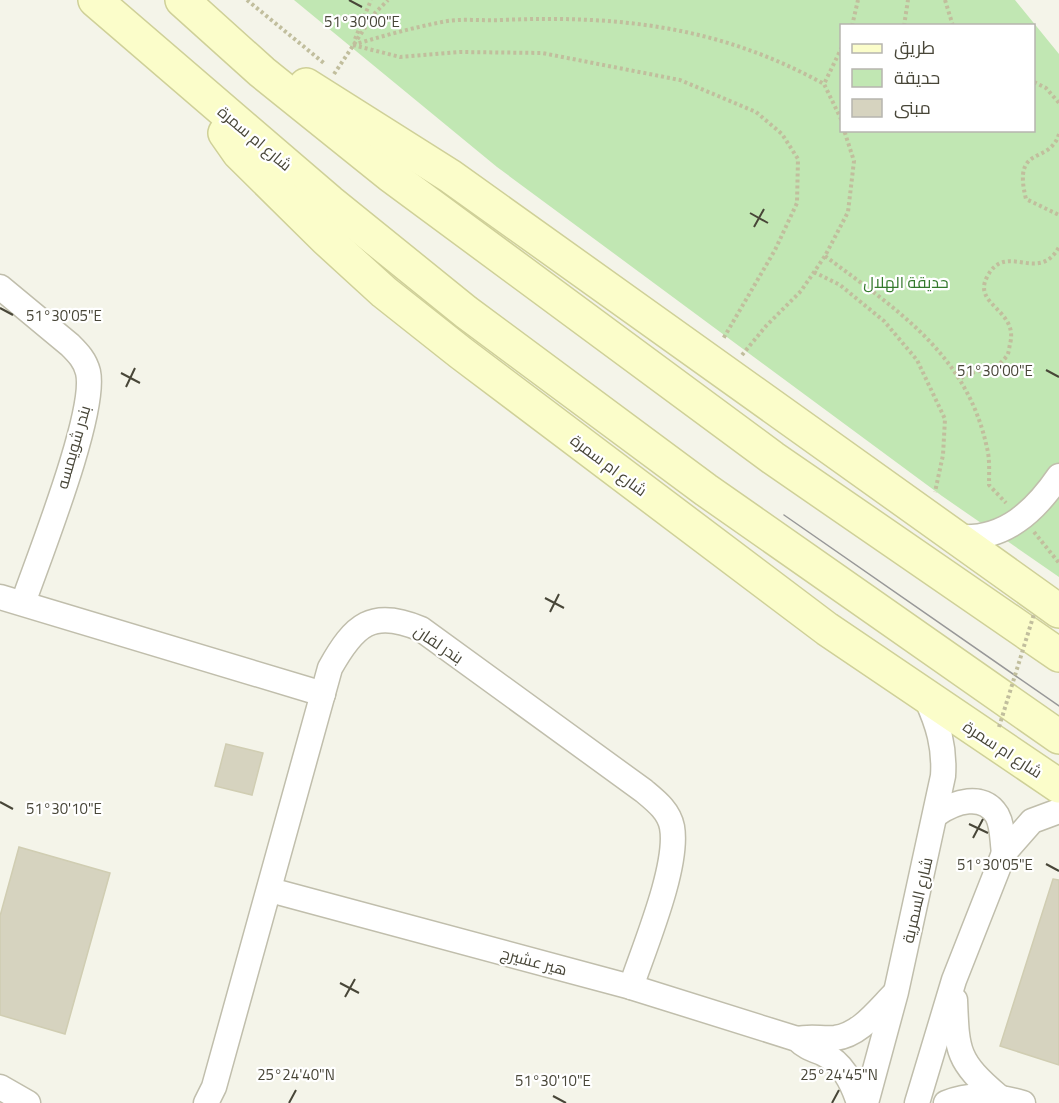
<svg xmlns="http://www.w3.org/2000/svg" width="1059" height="1103" viewBox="0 0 1059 1103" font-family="'Titillium Web',Cairo,sans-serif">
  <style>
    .green { fill: #c1e7b3; fill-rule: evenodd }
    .building { fill: #d6d3bf; stroke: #d0cdb2; stroke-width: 1.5 }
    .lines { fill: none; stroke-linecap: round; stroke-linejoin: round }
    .street-casing { stroke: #c0beac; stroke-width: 27 }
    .secondary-casing { stroke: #cfd098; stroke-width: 36 }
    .path { stroke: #c1be9d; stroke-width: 4; stroke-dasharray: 3 3; stroke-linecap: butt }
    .street { stroke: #fff; stroke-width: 24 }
    .secondary { stroke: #fbfdca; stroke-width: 33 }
    .tram { stroke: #989898; stroke-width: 1.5 }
    .path-bridge { stroke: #c1be9d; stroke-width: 4; stroke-dasharray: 3 3; stroke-linecap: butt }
    .ticks { fill: none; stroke: #484638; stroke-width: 2 }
    .labels { text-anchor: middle; stroke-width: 4.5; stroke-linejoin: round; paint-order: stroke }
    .street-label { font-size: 16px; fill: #484638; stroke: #fff }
    .park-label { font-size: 16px; fill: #34792c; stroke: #fff }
    .ticks-label { font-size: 15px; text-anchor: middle; fill: #484638; stroke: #fff; stroke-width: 4.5; stroke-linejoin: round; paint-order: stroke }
  </style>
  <rect width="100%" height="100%" fill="#f4f4e9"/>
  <path class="green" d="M 294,0 L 1015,0 L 1059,54 L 1059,577 L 942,496 L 497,167 ZM 842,26 L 1034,26 L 1034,130 L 842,130 Z"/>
  <g class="building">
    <polygon points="226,744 263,753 252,795 215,786"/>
    <polygon points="19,847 110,873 65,1034 0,1015 0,916"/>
    <polygon points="1053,879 1059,880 1059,1065 1000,1046"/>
  </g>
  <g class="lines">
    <defs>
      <g id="street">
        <path d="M 0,287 L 70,345 C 78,353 85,360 88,372 C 97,412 39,557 23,603"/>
        <path d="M 959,537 C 1005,540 1035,511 1059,476"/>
        <polyline points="0,597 323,694"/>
        <path d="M 937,814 C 954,802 983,792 997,815 C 1003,826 1002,840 1004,853"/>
        <path d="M 270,890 L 631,987 L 797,1039 C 805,1047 812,1049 822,1053 C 843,1063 852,1082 859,1103"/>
        <path d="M 955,1000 C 957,1052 957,1061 998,1096"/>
        <path d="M 797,1039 C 810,1036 822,1039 835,1038 C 860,1035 878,1010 895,993"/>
        <polyline points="0,1087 28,1103"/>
        <path d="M 206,1103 L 214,1087 L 330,668 C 354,625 372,608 421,629 L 644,791 C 656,801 669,811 672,827 C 679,866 644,948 631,987"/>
        <path d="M 866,1103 L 896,992 L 943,776 C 945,747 938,724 926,698"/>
        <polyline points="917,1103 954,980 1004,853 1032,821 1059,811"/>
        <path d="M 946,1103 C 972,1092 997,1096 1023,1103"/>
      </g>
      <g id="secondary">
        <polyline points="95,0 330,202 466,312 706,490 1059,737"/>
        <polyline points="182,0 262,72 390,175 773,458 1059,655"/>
        <polyline points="306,85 450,176 1059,611"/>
        <polyline points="225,133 239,153 326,239 384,292 461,353 827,629 1059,786"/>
      </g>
    </defs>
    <use href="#street" class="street-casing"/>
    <use href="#secondary" class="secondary-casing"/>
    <g class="path">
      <polyline points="247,0 325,64"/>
      <polyline points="945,0 953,26"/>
      <polyline points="852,26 858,0"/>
      <polyline points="904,26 908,0"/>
      <polyline points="355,39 371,0"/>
      <polyline points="353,45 400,57 460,52 542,53 680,80 756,112 782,134 798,159 797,203 775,250 723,339"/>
      <path d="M 353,45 C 382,36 412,28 442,22 C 461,18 482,21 501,20 C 618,15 719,26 824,84"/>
      <polyline points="842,47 824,84 842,121"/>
      <polyline points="334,74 375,13 388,0"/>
      <polyline points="1034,82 1046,88 1059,103"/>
      <path d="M 1059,134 C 1049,166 1012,143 1026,199 L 1059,215"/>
      <path d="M 825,256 C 897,310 967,354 987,448 C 990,459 989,473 989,485 L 1006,503"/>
      <polyline points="814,272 840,285 884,321 917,360 945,419 943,455 935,492"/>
      <polyline points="742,355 766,326 801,291 825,256 848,212 854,161 844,130"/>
      <path d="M 961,378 C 976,368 994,373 1006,357 C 1009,354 1009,348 1010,344 C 1019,310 972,305 987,277 C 1006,240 1038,285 1059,247"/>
      <polyline points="1034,532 1059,563"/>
    </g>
    <use href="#street" class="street"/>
    <use href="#secondary" class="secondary"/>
    <polyline class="tram" points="784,515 1059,706"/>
    <polyline class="path-bridge" points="999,727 1034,614"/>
  </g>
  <path class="ticks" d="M 349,0 L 362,7M 750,213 L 768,223M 754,227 L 764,209M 0,308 L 13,315M 1046,370 L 1059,377M 121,373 L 140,383M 126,387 L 135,368M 545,598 L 564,608M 550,612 L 559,594M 0,802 L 13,809M 969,824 L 988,833M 973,838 L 983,819M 1046,864 L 1059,871M 340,983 L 359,993M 345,997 L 355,979M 553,1096 L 566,1103M 289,1103 L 296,1090M 832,1103 L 839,1090"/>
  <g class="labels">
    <g class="street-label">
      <text transform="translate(255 138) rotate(40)" y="6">شارع ام سمرة</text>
      <text transform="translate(73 447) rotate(-74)" y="6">بندر شويمسه</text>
      <text transform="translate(609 465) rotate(37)" y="6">شارع ام سمرة</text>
      <text transform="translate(439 644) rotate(34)" y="6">بندر لفان</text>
      <text transform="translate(1003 749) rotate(33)" y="6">شارع ام سمرة</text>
      <text transform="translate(917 900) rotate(-77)" y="6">شارع السمرية</text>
      <text transform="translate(534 961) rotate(15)" y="6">هير عشيرج</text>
    </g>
    <g class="park-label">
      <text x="906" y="288">حديقة الهلال</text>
    </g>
  </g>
  <g class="ticks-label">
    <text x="362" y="27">51°30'00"E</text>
    <text x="64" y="321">51°30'05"E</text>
    <text x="995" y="376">51°30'00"E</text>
    <text x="64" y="814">51°30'10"E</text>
    <text x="995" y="870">51°30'05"E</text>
    <text x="296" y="1080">25°24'40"N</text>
    <text x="839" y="1080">25°24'45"N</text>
    <text x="553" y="1086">51°30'10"E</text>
  </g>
  <rect x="840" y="24" width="195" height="108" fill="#ffffff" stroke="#b6b5af" stroke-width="1.5"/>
  <rect x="852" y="44" width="30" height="9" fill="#fbfdca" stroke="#b6b5af" stroke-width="1.5"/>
  <text x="894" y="54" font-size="18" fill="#484638">طريق</text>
  <rect x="852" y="69" width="30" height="18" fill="#c1e7b3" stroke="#b6b5af" stroke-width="1.5"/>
  <text x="894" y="84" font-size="18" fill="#484638">حديقة</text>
  <rect x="852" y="99" width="30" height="18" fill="#d6d3bf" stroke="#b6b5af" stroke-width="1.5"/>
  <text x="894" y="114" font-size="18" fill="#484638">مبنى</text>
</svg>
